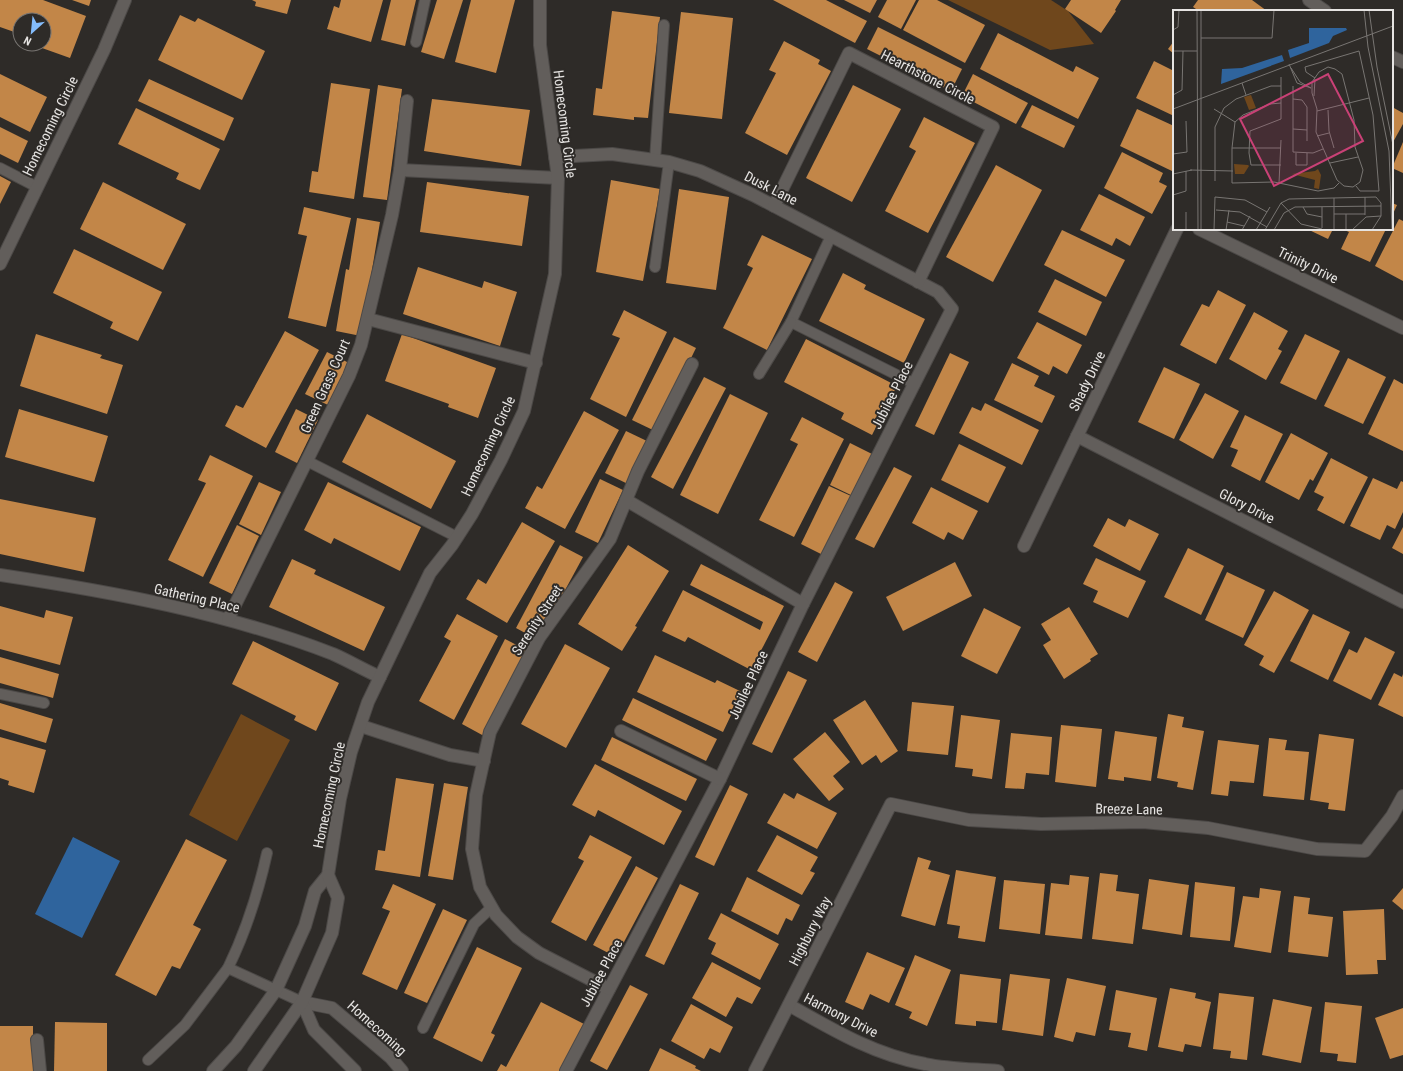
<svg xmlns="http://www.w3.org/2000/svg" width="1403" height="1071" viewBox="0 0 1403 1071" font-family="'Roboto Condensed',sans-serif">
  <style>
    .green { fill: #6f471c }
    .water { fill: #2f649d }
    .building { fill: #c28648 }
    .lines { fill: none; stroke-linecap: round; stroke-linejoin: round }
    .service-casing { stroke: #4c4947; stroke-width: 12 }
    .minor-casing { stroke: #4c4947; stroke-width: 14 }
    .service { stroke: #625e5b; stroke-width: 10 }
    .minor { stroke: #625e5b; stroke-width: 12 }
    .labels { text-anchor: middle; stroke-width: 4; stroke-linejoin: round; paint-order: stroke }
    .street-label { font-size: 14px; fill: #e6e4e2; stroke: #2e2b28 }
    .inset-road { fill: none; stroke: #787572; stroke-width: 1 }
    .view { fill: #c94176; fill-opacity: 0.15; stroke: #c94176; stroke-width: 2 }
    .inset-edge { fill: none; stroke: #e6e4e2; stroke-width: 2 }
  </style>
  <rect width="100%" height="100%" fill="#2e2b28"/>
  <g class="green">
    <polygon points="948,0 1051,0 1068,11 1094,44 1050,50"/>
    <polygon points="241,714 290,740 237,841 189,815"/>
  </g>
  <polygon class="water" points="73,837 120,861 82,938 35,914"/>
  <g class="building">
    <polygon points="0,0 43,0 86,16 70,58 42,48 44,44 44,20 20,20 20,34 0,27"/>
    <polygon points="72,0 91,0 89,6"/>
    <polygon points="252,0 291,0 287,14 255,6 256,2"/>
    <polygon points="341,0 383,0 371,42 327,29 334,6 339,8"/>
    <polygon points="391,0 416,0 405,46 381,40"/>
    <polygon points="437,0 463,0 444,59 421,52"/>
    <polygon points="471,0 515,0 496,73 455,62"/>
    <polygon points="773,0 826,0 867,21 855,43"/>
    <polygon points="844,0 877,0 870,13"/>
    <polygon points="887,0 916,0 901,29 878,17"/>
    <polygon points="919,0 937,0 985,25 965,63 903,30"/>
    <polygon points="1071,0 1121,0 1115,10 1116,11 1101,33 1065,9"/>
    <polygon points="1198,0 1252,0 1267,11 1199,11 1193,7"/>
    <polygon points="612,11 660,17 648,118 634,117 634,120 593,115 596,88 602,89"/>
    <polygon points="681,12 733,18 722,119 669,113"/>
    <polygon points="180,15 195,22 198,18 265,51 242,100 158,60"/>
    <polygon points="878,27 962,69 951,91 867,49"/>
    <polygon points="998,33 1073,72 1076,66 1099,78 1078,119 980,69"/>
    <polygon points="784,41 820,60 818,64 831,71 787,155 745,133 776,73 769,70"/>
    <polygon points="1174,41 1174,54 1168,49"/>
    <polygon points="1154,61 1174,71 1174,116 1136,98"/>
    <polygon points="0,74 47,97 30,132 0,117"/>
    <polygon points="973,74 1028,103 1016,124 962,96"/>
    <polygon points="149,79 234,118 224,141 138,101"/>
    <polygon points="331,83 370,89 354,199 309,192 312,171 318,172"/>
    <polygon points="378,85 402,89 387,200 363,197"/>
    <polygon points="853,85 901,109 852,202 806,178"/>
    <polygon points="432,99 530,110 521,166 424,151"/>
    <polygon points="1032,105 1075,126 1064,148 1021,127"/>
    <polygon points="1392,107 1403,113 1403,124 1392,144"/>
    <polygon points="136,108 220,149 200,190 176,179 179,173 118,144"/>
    <polygon points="1137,109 1174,126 1174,172 1120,146"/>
    <polygon points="924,117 975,143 928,233 885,211 916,151 909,147"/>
    <polygon points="0,127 28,141 18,163 0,154"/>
    <polygon points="1403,142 1403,173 1392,168"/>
    <polygon points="1122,152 1163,173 1159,182 1167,186 1152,214 1104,188"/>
    <polygon points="996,165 1042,190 993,282 946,257"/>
    <polygon points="0,176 11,182 0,204"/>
    <polygon points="611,180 660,189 643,281 596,272"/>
    <polygon points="103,182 186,224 163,270 80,229"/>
    <polygon points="427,182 529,196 522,246 420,232"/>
    <polygon points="679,189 729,197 716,290 666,283"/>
    <polygon points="1099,194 1145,217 1130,246 1116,238 1112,246 1080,230"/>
    <polygon points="1392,203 1397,205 1392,216"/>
    <polygon points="304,207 351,218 326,327 288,318 307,236 298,234"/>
    <polygon points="357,218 380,222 361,336 336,331 346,269 349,270"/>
    <polygon points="1399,219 1403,221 1403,281 1375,266"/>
    <polygon points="1307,229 1333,229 1328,239"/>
    <polygon points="1342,229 1386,229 1370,262 1341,249 1349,232"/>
    <polygon points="1062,230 1125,260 1106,297 1044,265"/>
    <polygon points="762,235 812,259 767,350 723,328 753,268 747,265"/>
    <polygon points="74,249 162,292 138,341 110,328 113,322 53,293"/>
    <polygon points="418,267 482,288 484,281 517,292 500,346 403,314"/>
    <polygon points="843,273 866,285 864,289 925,319 904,363 819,321"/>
    <polygon points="1055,279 1102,302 1086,336 1038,312"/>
    <polygon points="1218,290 1246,305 1216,364 1180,345 1202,304 1209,307"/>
    <polygon points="624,310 667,332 626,417 590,399 620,338 612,335"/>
    <polygon points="1254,312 1288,331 1278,349 1282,351 1266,380 1229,359"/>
    <polygon points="1037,322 1082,345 1067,374 1053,366 1049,375 1017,358"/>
    <polygon points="285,331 319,350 266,448 225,426 236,405 243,408"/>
    <polygon points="36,334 102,355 100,358 123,365 107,414 20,386"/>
    <polygon points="402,334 496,368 478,418 448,407 449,404 385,381"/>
    <polygon points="1305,334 1340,351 1316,400 1280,383"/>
    <polygon points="674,337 696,348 655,431 632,420"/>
    <polygon points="806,339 897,386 872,435 841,419 844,413 784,382"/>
    <polygon points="327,352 349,363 328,405 305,394"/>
    <polygon points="950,353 969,362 934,435 915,426"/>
    <polygon points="1348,358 1386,377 1363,424 1324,406"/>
    <polygon points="1012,363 1039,376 1034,386 1055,396 1042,423 994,400"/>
    <polygon points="1164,367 1200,384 1174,439 1138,422"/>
    <polygon points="704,377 726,388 673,489 651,477"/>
    <polygon points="1394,379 1403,384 1403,451 1368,434"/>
    <polygon points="1205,393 1239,411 1213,459 1179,440"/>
    <polygon points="730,394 768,413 718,514 680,495"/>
    <polygon points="985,403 1039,430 1022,465 959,433 972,407 981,411"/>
    <polygon points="19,409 108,436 94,482 5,457"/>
    <polygon points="296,409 318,420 297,463 275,452"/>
    <polygon points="584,411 619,430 565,529 525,508 537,486 542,489"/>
    <polygon points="367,414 456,461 431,509 342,462"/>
    <polygon points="1245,415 1283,434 1260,481 1231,466 1238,450 1230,447"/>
    <polygon points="802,417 844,439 794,537 759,520 798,444 790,440"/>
    <polygon points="626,431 649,442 628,484 605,473"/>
    <polygon points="1291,433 1328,453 1313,481 1310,479 1299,500 1265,482"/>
    <polygon points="850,443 874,455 853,496 830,485"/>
    <polygon points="959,444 1006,467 988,503 941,480"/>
    <polygon points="210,455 253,476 203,577 168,560 206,483 198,480"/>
    <polygon points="1331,458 1368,477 1344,524 1317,510 1324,497 1314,492"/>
    <polygon points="894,467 912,476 874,548 855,539"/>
    <polygon points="1373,478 1397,489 1401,481 1403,482 1403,512 1395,529 1387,525 1380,540 1350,526"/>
    <polygon points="600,479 623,490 598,543 575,532"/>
    <polygon points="259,482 281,492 261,535 239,524"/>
    <polygon points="328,482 421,527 400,571 334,538 331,544 304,530"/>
    <polygon points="829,486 851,496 823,555 801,544"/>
    <polygon points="931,487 978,511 963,540 948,532 944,540 912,523"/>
    <polygon points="0,499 96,518 84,572 0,554"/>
    <polygon points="1108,518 1125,527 1129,519 1159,534 1140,571 1093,546"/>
    <polygon points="522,522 555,541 507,623 466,599 478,579 486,584"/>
    <polygon points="237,525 259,536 232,594 209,583"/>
    <polygon points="1403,527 1403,554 1392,548"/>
    <polygon points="560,545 583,557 538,640 516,628"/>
    <polygon points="628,545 669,571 635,626 637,627 622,651 578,624"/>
    <polygon points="1188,548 1224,566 1201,615 1164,597"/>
    <polygon points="1096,558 1146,581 1128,618 1093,602 1098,591 1083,584"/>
    <polygon points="292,559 316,570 314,574 385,607 364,651 269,607"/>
    <polygon points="955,562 972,596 903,631 886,597"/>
    <polygon points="701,564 784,606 751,670 688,637 685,642 662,631 683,590 760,630 763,622 690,585"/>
    <polygon points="1227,572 1265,590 1243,638 1205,620"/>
    <polygon points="835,582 853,592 817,662 798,652"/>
    <polygon points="1274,591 1309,610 1274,673 1259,665 1264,656 1244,645"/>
    <polygon points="0,606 44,618 46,610 73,617 60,665 0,649"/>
    <polygon points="1069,607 1098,654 1090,659 1091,661 1064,679 1043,645 1051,640 1041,624"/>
    <polygon points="984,608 1021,627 997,674 961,656"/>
    <polygon points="457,614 498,636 454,720 419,701 451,641 444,637"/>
    <polygon points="1313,614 1350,632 1328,680 1290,661"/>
    <polygon points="1365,637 1395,652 1371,700 1333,681 1349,649 1357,653"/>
    <polygon points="505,639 528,651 484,736 462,724"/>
    <polygon points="253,641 339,683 316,731 294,720 296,716 232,684"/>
    <polygon points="565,644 610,668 566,748 521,724"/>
    <polygon points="655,655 715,683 717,680 742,692 723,732 637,692"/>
    <polygon points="0,657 59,674 53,698 0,683"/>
    <polygon points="788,671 807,680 772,753 752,744"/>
    <polygon points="1394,673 1402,677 1403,674 1403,717 1378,705"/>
    <polygon points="633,698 717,739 706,761 622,720"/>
    <polygon points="865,700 898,751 881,763 876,755 862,765 833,720"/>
    <polygon points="912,702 954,706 948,755 907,751"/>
    <polygon points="0,703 53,719 46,743 0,729"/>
    <polygon points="1168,714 1184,717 1182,727 1204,731 1193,790 1177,787 1178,782 1157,778"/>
    <polygon points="961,715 1000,720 992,779 972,776 973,769 955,767"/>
    <polygon points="1061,725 1102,729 1096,787 1055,782"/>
    <polygon points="1115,731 1157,737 1151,781 1124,777 1124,781 1108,779"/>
    <polygon points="825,732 850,762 833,776 844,789 829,801 793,759"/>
    <polygon points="1011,733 1052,737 1049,775 1026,773 1024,789 1005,788"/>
    <polygon points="1319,734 1354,739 1345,811 1328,809 1329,803 1310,800"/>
    <polygon points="0,737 46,750 34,793 8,785 9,781 0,778"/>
    <polygon points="612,737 697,779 686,801 601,760"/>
    <polygon points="1269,738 1287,740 1285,750 1309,752 1304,800 1263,796"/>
    <polygon points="1218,740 1259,745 1254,783 1230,781 1228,796 1211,794"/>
    <polygon points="595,764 682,811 664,845 598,810 595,817 572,805"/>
    <polygon points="396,778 434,784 420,877 375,870 378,850 385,851"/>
    <polygon points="444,783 468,787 453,880 428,876"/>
    <polygon points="730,785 748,794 714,866 695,857"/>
    <polygon points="784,793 794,799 797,793 837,813 817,849 767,823"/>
    <polygon points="590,835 632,857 586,941 551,922 584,861 578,858"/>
    <polygon points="777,835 818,857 810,871 815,873 802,895 757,871"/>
    <polygon points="186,839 227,860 193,925 201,929 180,969 172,966 156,996 115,975"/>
    <polygon points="918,857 931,861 928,869 950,875 935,926 901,916"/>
    <polygon points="636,866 658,878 616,957 593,945"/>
    <polygon points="956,870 996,877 985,942 958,938 960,926 947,924"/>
    <polygon points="1100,873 1118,875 1116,891 1139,894 1133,944 1092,939"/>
    <polygon points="1070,875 1089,877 1082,939 1045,935 1051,883 1069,885"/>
    <polygon points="747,877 800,905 792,921 786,918 778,935 731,911"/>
    <polygon points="1149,879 1189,885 1182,935 1142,929"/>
    <polygon points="1004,880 1045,884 1040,934 999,929"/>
    <polygon points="1195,882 1235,887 1230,941 1190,937"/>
    <polygon points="393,884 436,904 397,990 362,974 390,911 382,908"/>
    <polygon points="680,884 699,893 664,965 645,956"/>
    <polygon points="1260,888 1281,891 1271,953 1234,947 1243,896 1259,898"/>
    <polygon points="1403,888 1403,910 1392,901"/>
    <polygon points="1294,896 1310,898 1308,914 1333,917 1328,957 1288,952"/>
    <polygon points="443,909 467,920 427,1003 404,993"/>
    <polygon points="1384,909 1386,960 1377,960 1378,974 1346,975 1343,911"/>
    <polygon points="721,913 779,944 760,980 711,954 716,943 708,939"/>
    <polygon points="477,947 522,968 491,1033 495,1035 482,1062 433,1038"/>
    <polygon points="867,952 905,968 889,1003 870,994 863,1010 845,1002"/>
    <polygon points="915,955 951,970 927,1026 909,1018 912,1012 895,1005"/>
    <polygon points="712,962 761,988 752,1004 737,997 726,1017 692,998"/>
    <polygon points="960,974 1001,979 997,1023 976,1021 976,1026 955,1024"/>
    <polygon points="1010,974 1050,979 1043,1036 1002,1030"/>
    <polygon points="1067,978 1106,986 1095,1036 1076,1032 1073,1042 1054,1037"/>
    <polygon points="630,985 648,994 607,1070 590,1061"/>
    <polygon points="1170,988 1196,993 1195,998 1211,1002 1201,1047 1185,1044 1183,1052 1158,1047"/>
    <polygon points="1116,990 1157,998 1147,1051 1128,1047 1131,1033 1109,1030"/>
    <polygon points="1219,993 1254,997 1247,1060 1230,1058 1231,1051 1213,1049"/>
    <polygon points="1273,999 1312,1007 1301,1063 1262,1055"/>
    <polygon points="541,1002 584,1024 559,1071 497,1071 501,1064 506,1067"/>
    <polygon points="1325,1002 1362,1006 1356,1063 1337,1061 1338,1054 1320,1052"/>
    <polygon points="691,1004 733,1027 720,1053 710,1048 704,1059 671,1041"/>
    <polygon points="1403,1008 1403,1055 1390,1059 1375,1018"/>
    <polygon points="55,1022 107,1023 107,1071 54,1071"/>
    <rect x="0" y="1026" width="33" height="45"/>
    <polygon points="660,1048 696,1066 695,1068 701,1071 649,1071"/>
  </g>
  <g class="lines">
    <defs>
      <g id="service">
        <polyline points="416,42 425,0"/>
        <polyline points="655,160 664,25"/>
        <polyline points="0,168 37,187"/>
        <polyline points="831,236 791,322 915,384"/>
        <polyline points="655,267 669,162"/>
        <polyline points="759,374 791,322"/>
        <polyline points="307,461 457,537"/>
        <polyline points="0,694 44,703"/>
        <path d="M 228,968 C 246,931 258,894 267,853"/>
        <polyline points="423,1028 474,924 492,907"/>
        <polyline points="148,1060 185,1025 228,968 302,1002"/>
      </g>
      <g id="minor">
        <polyline points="1309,0 1325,11"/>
        <polyline points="1392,57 1403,62"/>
        <polyline points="555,157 612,154 669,162 700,171 753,195 938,292 952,309 803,604 720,779 566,1071"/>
        <polyline points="400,170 558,178"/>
        <polyline points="774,206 849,53 993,127 918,282"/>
        <polyline points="1199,229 1403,328"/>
        <polyline points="0,264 104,50 125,0"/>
        <polyline points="368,319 536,363"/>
        <polyline points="1077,436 1403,602"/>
        <polyline points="626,500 803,604"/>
        <polyline points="1024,546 1177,229"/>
        <path d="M 0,575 C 113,592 227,613 333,654 C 349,661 364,670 380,677"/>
        <polyline points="228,619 349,376 361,345 392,215 400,170 407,101"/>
        <polyline points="361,726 450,755 484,761"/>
        <polyline points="621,731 720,779"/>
        <polyline points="609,989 539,953 517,937 496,915 480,887 472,849 476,795 490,732 539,638 610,539 638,471 692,364"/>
        <polyline points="302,1002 332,1008 391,1058 402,1071"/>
        <polyline points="302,1002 314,1030 355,1071"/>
        <path d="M 789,1005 C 833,1030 875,1055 925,1064 C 949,1069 974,1069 998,1071"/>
        <polyline points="37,1040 40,1071"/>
        <polyline points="213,1071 236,1046 276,990 305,926 315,891 328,875 340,799 351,752 368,702 430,573 452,545 472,514 501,460 524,411 555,274 558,178 540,45 540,0"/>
        <polyline points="254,1071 302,1002 332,933 338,898 328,875"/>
        <polyline points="755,1071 891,804 969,820 1041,824 1143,822 1208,828 1317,849 1365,851 1392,816 1403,796"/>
      </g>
    </defs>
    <use href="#service" class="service-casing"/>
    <use href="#minor" class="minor-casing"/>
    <use href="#service" class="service"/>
    <use href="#minor" class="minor"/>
  </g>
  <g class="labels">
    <g class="street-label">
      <text transform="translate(928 77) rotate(27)" y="5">Hearthstone Circle</text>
      <text transform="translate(565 124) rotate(83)" y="5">Homecoming Circle</text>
      <text transform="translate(50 126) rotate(-64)" y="5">Homecoming Circle</text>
      <text transform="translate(771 188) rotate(27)" y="5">Dusk Lane</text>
      <text transform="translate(1308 265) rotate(26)" y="5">Trinity Drive</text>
      <text transform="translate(1087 381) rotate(-64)" y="5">Shady Drive</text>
      <text transform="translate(325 386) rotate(-66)" y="5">Green Grass Court</text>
      <text transform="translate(892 395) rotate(-63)" y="5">Jubilee Place</text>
      <text transform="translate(488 446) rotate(-65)" y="5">Homecoming Circle</text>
      <text transform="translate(1247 506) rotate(27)" y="5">Glory Drive</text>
      <text transform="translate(197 598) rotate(13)" y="5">Gathering Place</text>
      <text transform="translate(537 620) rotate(-57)" y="5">Serenity Street</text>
      <text transform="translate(748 685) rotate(-65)" y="5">Jubilee Place</text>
      <text transform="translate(329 795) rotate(-78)" y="5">Homecoming Circle</text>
      <text transform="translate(1129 809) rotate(1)" y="5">Breeze Lane</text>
      <text transform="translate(810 931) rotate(-63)" y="5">Highbury Way</text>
      <text transform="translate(601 973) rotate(-62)" y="5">Jubilee Place</text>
      <text transform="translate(841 1015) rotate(27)" y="5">Harmony Drive</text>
      <text transform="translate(377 1028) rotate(42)" y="5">Homecoming</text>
    </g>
  </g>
  <g transform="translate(1173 10)">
    <rect width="220" height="220" fill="#2e2b28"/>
    <path d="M 78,85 L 83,98 L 76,100 L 71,87 ZM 61,154 L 75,155 L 76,156 L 71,164 L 62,164 ZM 145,159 L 148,165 L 146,179 L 141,178 L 142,170 L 119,164 L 142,161 Z" fill="#6f471c"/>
    <path d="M 136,18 L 173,18 L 174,20 L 160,26 L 156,33 L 117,48 L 115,40 L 136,33 ZM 109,45 L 111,51 L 48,74 L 49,59 L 69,58 Z" fill="#2f649d"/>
    <path class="inset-road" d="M 24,0 L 25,220M 191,0 L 195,37 L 216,141 L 219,220M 196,0 L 204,57 L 220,135M 0,20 L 5,17 L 6,0M 28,28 L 99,28 L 101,0M 0,41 L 24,41M 116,54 L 124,73 L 138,78M 155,57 L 162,59 L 169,64 L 181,110 L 182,137 L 190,160 L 187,172 L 180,177 L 171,176 L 164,170 L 143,122 L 144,99 L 139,83 L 139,72 L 146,62 ZM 118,58 L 127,72 L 138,78M 108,67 L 108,109 L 77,121 L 76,143 L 78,155 L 108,155M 142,68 L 133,62 L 132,57 L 186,41 L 200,105 L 206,181 L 187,181 L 183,176M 69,73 L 73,85M 120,76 L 120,142 L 140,143 L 150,139M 0,85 L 9,80 L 10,41M 141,86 L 142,69M 120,89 L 129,90 L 134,97 L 134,131M 108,93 L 97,94 L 70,105 L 62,112 L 59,138 L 59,173 L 101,172 L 145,181 L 161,178 L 166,173M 0,99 L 220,16M 41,99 L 62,112M 155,100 L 156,121 L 161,138M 144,101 L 196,88M 120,119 L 134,120M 144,126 L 156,123M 59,138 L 108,138M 123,143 L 123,155 L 134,155 L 134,143M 0,144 L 14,142 L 13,111M 157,153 L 185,147M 17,160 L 60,161M 0,164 L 19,160M 42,171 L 42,117 L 51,98 L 63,89 L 98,76 L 108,76M 106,173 L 108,130M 0,185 L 13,181 L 13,161M 108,193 L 128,214 L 149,219M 130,197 L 134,204 L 149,207M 43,200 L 67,202 L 94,217M 13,202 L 13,220M 161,204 L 192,204M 192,205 L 192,187M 54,212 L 71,216M 149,218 L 149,197M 28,220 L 28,0M 41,220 L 42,187 L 72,190 L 94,202M 53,220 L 56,200M 69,220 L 77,206M 83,220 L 97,197M 92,220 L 108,193 L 116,189 L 203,187 L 208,193 L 208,206 L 199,220M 101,220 L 111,203 L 122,197 L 208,196M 161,220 L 161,188M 173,220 L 173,204M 179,220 L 193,207 L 208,206"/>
    <path class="view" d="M 155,64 L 190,131 L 101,176 L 67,109 Z"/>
    <rect width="220" height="220" class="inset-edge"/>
  </g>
  <g transform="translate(32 32) rotate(207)"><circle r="19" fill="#2e2b28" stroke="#787572"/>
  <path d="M0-3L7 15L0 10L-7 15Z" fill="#84bcfb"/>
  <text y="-6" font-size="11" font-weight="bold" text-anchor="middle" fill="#e6e4e2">N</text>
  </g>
</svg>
